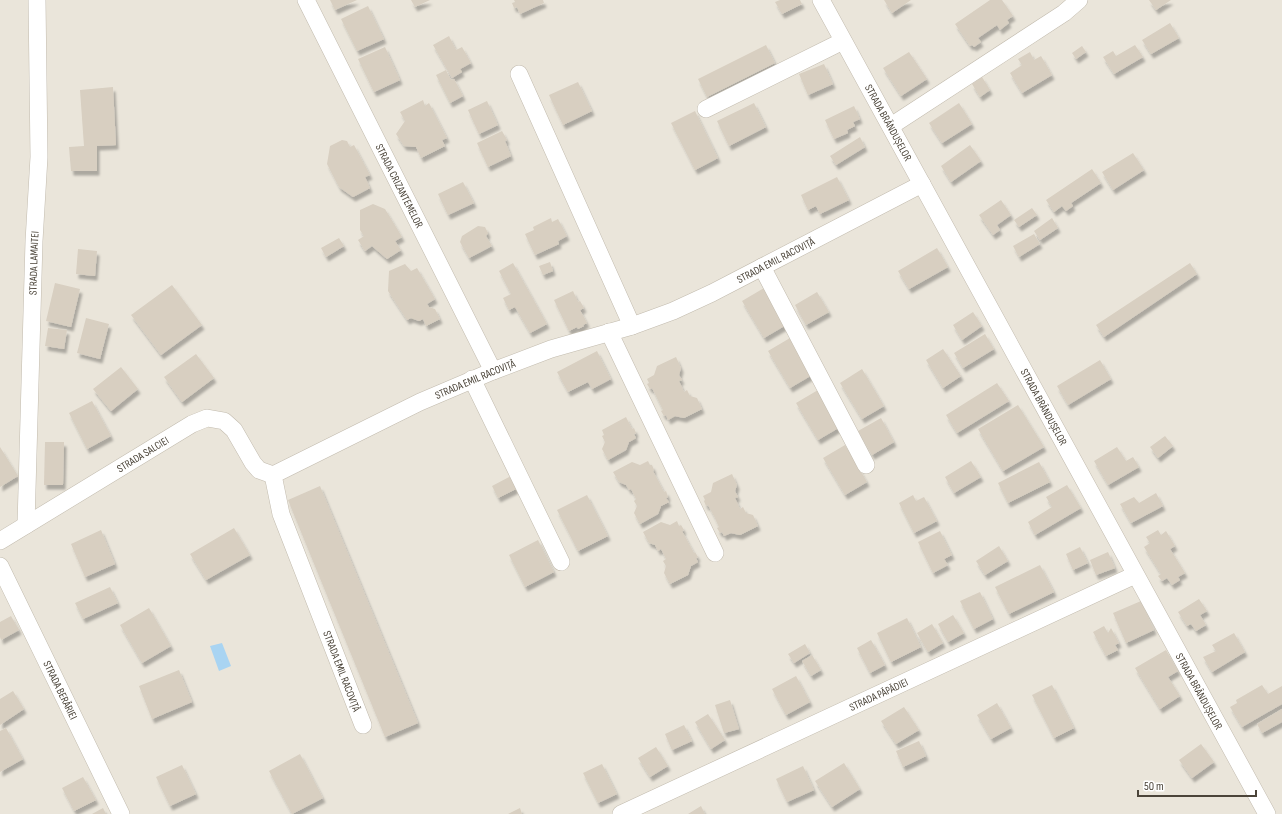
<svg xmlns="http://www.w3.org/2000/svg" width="1282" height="814" viewBox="0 0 1282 814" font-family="'Sofia Sans Condensed',sans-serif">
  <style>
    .residential { fill: #eae5da }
    .water { fill: #a9d4f2 }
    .building { fill: #d8cfc1; filter: url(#shadow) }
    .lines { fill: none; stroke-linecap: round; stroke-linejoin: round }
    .minor-casing { stroke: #c2bbae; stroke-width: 18 }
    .minor { stroke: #fff; stroke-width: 17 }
    .labels { text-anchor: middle; stroke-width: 3; stroke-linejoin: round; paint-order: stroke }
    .street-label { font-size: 11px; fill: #4b4439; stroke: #fff }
  </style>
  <defs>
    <filter id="shadow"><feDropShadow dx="2.5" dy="4.5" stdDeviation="1" flood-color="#0004"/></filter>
  </defs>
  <rect width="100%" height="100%" fill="#f6f3ec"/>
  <rect class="residential" x="0" y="0" width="1282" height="814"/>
  <polygon class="water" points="222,643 231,666 219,671 210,646"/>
  <g class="building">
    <polygon points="330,0 357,0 335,10"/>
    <polygon points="411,0 430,0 415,7"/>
    <polygon points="514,0 543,0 544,3 520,14 517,7 514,8 512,3 515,2"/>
    <polygon points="780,0 800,0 802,4 782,14 775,2"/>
    <polygon points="884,0 911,0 892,13"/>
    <polygon points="990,0 1002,0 1013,16 1007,20 1009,23 1000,30 997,25 978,38 981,42 974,47 972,45 970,46 955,24"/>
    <polygon points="1149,0 1171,0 1156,10"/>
    <polygon points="368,6 384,39 357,51 341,19"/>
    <polygon points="1170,23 1179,38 1151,54 1142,40"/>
    <polygon points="449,36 456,50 462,47 471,63 460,69 462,72 452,78 433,45"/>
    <polygon points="766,45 775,63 707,97 698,79"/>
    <polygon points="1135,45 1143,57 1114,74 1103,57 1113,51 1116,56"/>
    <polygon points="1082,46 1086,52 1076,59 1072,53"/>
    <polygon points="385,47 400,80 374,92 358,59"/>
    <polygon points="909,52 927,79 901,96 883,68"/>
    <polygon points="1030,52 1034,60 1041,56 1052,75 1022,93 1010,73 1022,65 1018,59"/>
    <polygon points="824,64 833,84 808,95 799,74"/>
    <polygon points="446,70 451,80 454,79 463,96 450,103 436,75"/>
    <polygon points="982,77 990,90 980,97 972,84"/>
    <polygon points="578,82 592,111 563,125 549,95"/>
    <polygon points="113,87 116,145 97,146 97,171 71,171 69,147 84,146 80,90"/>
    <polygon points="423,100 425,106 429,103 447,138 442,140 445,146 421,158 416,147 404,146 396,134 405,121 400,112"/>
    <polygon points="487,101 498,125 479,134 468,110"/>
    <polygon points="754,103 766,127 729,146 717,121"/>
    <polygon points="959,103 972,124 942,143 929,123"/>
    <polygon points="854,106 860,119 853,122 855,126 847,130 848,133 834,139 825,120"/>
    <polygon points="695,111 718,158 695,170 671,123"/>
    <polygon points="502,131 507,140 505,141 511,156 488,167 477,143"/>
    <polygon points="860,137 865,147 836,165 830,156"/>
    <polygon points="342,140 347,141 350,147 354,145 370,175 365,177 370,188 353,197 339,187 327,164 330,146"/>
    <polygon points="970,145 981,161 951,182 941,166"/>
    <polygon points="1133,153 1144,170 1113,190 1102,172"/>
    <polygon points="1092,169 1101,183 1071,203 1073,206 1066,211 1062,206 1054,212 1046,200"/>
    <polygon points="837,177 849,200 820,214 816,206 808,210 801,195"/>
    <polygon points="463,182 474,203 448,215 438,194"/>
    <polygon points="1001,200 1011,215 997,225 1000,230 993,235 979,215"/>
    <polygon points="373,204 385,209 402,237 395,241 401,250 387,259 372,246 365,251 358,240 364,236 360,230 360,210"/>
    <polygon points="1032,208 1037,215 1019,227 1014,220"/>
    <polygon points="551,218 552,222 558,219 567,236 558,241 559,244 535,255 525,234 534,230 533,227"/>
    <polygon points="1052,218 1058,228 1040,240 1034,231"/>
    <polygon points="478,226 485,227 488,233 486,236 492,246 469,258 460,242 462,236"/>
    <polygon points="1034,234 1040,244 1019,257 1013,246"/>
    <polygon points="339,238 344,246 326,257 321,248"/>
    <polygon points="937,248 948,267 909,289 898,271"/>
    <polygon points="78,249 97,251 95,276 76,274"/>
    <polygon points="550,262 553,271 543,275 539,266"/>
    <polygon points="513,263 547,324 530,333 515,307 509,310 503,298 511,294 499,271"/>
    <polygon points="1190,263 1197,274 1104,337 1096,325"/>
    <polygon points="405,264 411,271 417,268 435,299 427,304 429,307 435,309 440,319 426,326 423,319 419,321 411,318 407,320 388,291 389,271"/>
    <polygon points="55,283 80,289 71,327 46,321"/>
    <polygon points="172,285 202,325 161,355 131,315"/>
    <polygon points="764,288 786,325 764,338 742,301"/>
    <polygon points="573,291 578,302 580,301 584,308 580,310 587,323 583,325 584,326 578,329 577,327 569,331 554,300"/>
    <polygon points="817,292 829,312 806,325 795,305"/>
    <polygon points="973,312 982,326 962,340 953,325"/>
    <polygon points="86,318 109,324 100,359 77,353"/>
    <polygon points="48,328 67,330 64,349 45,346"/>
    <polygon points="985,334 994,349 963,368 954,353"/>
    <polygon points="790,338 812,375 790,388 768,351"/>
    <polygon points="943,349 961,376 943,388 926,360"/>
    <polygon points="597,351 611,379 592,389 588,382 568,392 557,372"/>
    <polygon points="196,354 214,378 182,402 164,377"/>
    <polygon points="676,357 681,368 679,375 682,380 679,381 684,392 687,390 690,396 697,398 702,409 684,418 675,416 668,420 666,415 664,416 661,411 663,410 652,388 650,389 647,384 649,383 647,379 654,375 657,366"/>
    <polygon points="1100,360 1111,379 1068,405 1057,386"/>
    <polygon points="121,367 138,389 111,411 93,389"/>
    <polygon points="862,369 884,406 862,419 840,383"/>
    <polygon points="997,383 1009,401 957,433 946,415"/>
    <polygon points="818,390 840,427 818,440 796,403"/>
    <polygon points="92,401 111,436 87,449 69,413"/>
    <polygon points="1018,405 1044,447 1003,471 978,429"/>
    <polygon points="626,417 632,429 634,428 636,433 634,434 636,438 629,442 626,450 608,460 602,449 605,442 602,436 604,435 602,430"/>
    <polygon points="881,418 894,442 872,455 858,431"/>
    <polygon points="1165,436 1173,446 1158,458 1150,447"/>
    <polygon points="45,442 64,442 63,485 44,485"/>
    <polygon points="845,445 867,482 845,495 823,458"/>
    <polygon points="0,447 18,476 0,487"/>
    <polygon points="1117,447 1126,461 1133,457 1139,467 1108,485 1094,461"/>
    <polygon points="648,461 650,465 652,465 654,470 653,471 664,492 666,491 668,497 666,498 669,502 661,506 658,514 640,524 634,513 637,506 634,501 636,499 631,489 629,490 626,485 619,482 613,472 632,462 640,465"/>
    <polygon points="971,461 981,477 954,493 945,477"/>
    <polygon points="1039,462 1050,482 1008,503 998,483"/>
    <polygon points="732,474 737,485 735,491 738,497 735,498 740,509 743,507 746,513 753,515 758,526 740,535 731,533 724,536 722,532 720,533 717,528 719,527 714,516 708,505 706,506 704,501 705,500 703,496 711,492 713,483"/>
    <polygon points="511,476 516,489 498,498 492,486"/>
    <polygon points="1067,485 1081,508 1035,535 1028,522 1052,507 1046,497"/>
    <polygon points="320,486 418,723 385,737 288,500"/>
    <polygon points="1156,493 1163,506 1131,523 1120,504 1134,497 1139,503"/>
    <polygon points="587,495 608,536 578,551 557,510"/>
    <polygon points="913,495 916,501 924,497 937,521 914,533 899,503"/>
    <polygon points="677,521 679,526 681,525 684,530 682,531 694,553 695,552 698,557 696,558 698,562 691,566 688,575 670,584 664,573 666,566 663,561 666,559 661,549 658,551 655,545 649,543 643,532 661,522 670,525"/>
    <polygon points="234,528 250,555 206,580 190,554"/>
    <polygon points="101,530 115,564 85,577 71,544"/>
    <polygon points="1158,530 1161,535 1166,531 1175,546 1170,549 1185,573 1178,577 1180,580 1172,585 1167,578 1162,581 1158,576 1161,574 1144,547 1150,543 1146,537"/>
    <polygon points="940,531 952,555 944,559 948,565 933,573 918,542"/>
    <polygon points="538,540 554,572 525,587 509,555"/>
    <polygon points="999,546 1008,561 985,575 976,561"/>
    <polygon points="1080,547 1088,563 1073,570 1066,554"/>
    <polygon points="1108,552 1115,568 1096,575 1090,560"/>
    <polygon points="1040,565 1054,592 1009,614 995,587"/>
    <polygon points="110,587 118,603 83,619 75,603"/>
    <polygon points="980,592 993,619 974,629 960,601"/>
    <polygon points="1199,599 1207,611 1200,615 1206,625 1196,631 1191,624 1187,626 1178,612"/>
    <polygon points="1141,601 1154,630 1126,643 1113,613"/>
    <polygon points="149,608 171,646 142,663 120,625"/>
    <polygon points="953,615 964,633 948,642 938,624"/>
    <polygon points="11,616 19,630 1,640 0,637 0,622"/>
    <polygon points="907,618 921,647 891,662 877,633"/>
    <polygon points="932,624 943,643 928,652 917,633"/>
    <polygon points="1104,626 1108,633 1111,628 1119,643 1115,645 1118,650 1106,656 1093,632"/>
    <polygon points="1234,633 1245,652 1212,672 1203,657 1216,651 1212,645"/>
    <polygon points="871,640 885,665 870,673 857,648"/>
    <polygon points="805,644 810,653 794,663 788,654"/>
    <polygon points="1166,650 1178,671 1168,677 1180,696 1160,709 1135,668"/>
    <polygon points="812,655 821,670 811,676 802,661"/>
    <polygon points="179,670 192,702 152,719 139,686"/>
    <polygon points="796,676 810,702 786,715 772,689"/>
    <polygon points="1052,685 1074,728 1054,738 1032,695"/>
    <polygon points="1262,685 1268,694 1282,686 1282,704 1242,727 1230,707 1237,703 1236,700"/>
    <polygon points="13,691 24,709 0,725 0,699"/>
    <polygon points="730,700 739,729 724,733 715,705"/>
    <polygon points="997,703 1011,728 991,739 977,715"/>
    <polygon points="904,707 919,730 896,744 881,721"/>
    <polygon points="1282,709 1282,722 1262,733 1257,724"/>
    <polygon points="708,714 725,740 711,749 695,722"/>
    <polygon points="684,725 692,741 672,750 665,734"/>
    <polygon points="6,728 23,759 0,772 0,731"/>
    <polygon points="919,741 926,756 903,767 896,751"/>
    <polygon points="1201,744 1214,762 1192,778 1179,760"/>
    <polygon points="656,747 668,766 650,777 638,758"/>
    <polygon points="300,754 323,798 292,814 269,771"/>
    <polygon points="844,763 860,789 832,807 815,781"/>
    <polygon points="602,764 617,794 598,803 583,773"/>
    <polygon points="182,765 196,794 170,806 156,777"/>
    <polygon points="803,766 814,790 787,802 776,779"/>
    <polygon points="83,777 96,800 74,811 62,788"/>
    <polygon points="701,806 705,814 688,814"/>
    <polygon points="103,808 106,814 92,814"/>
    <polygon points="520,808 522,814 508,814"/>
  </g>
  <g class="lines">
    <defs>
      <g id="minor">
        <path id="s1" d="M 306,0 L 493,371"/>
        <path id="s2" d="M 821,0 C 971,270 1117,543 1267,814"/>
        <polyline points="519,74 632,326"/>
        <polyline points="706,109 843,41"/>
        <polyline points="891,126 1064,13 1079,0"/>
        <polyline points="762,267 866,465"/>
        <polyline points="609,332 715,553"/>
        <polyline points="472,379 561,562"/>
        <path id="s3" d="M 26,525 L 34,241 L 39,157 L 37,0"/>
        <path id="s4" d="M 0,541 L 192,424 L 207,418 L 224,421 L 234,430 L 253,463 L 259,470 L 273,475"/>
        <path id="s5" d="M 0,566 L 121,814"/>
        <path id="s6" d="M 363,725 L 281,514 L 273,475 L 420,402 L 493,371 L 551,349 L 632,326 L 673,311 L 712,293 L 922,184"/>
        <path id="s7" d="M 621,814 L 1135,575"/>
      </g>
    </defs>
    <use href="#minor" class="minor-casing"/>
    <use href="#minor" class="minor"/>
  </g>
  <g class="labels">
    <g class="street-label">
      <text dy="4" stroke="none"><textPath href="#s2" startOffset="140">STRADA BRÂNDUȘELOR</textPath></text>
      <text dy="4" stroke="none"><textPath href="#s1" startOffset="208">STRADA CRIZANTEMELOR</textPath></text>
      <text dy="4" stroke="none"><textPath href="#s6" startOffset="814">STRADA EMIL RACOVIȚĂ</textPath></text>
      <text dy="4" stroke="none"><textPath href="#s3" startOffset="262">STRADA LAMAITEI</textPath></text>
      <text dy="4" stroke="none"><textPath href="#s6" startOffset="490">STRADA EMIL RACOVIȚĂ</textPath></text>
      <text dy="4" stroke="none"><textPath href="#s2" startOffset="464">STRADA BRÂNDUȘELOR</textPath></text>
      <text dy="4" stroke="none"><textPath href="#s4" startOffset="167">STRADA SALCIEI</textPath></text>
      <text transform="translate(342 671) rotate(69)" y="4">STRADA EMIL RACOVIȚĂ</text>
      <text dy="4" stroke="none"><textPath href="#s5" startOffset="138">STRADA BERĂRIEI</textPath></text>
      <text dy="4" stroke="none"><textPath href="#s2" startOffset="788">STRADA BRÂNDUȘELOR</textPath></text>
      <text dy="4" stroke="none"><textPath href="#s7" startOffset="284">STRADA PĂPĂDIEI</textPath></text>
    </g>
  </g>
  <path d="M1138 790v6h118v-6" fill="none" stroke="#4b4439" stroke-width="2"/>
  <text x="1144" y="790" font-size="12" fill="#4b4439" stroke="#ffffff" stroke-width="3" paint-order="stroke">50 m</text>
</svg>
